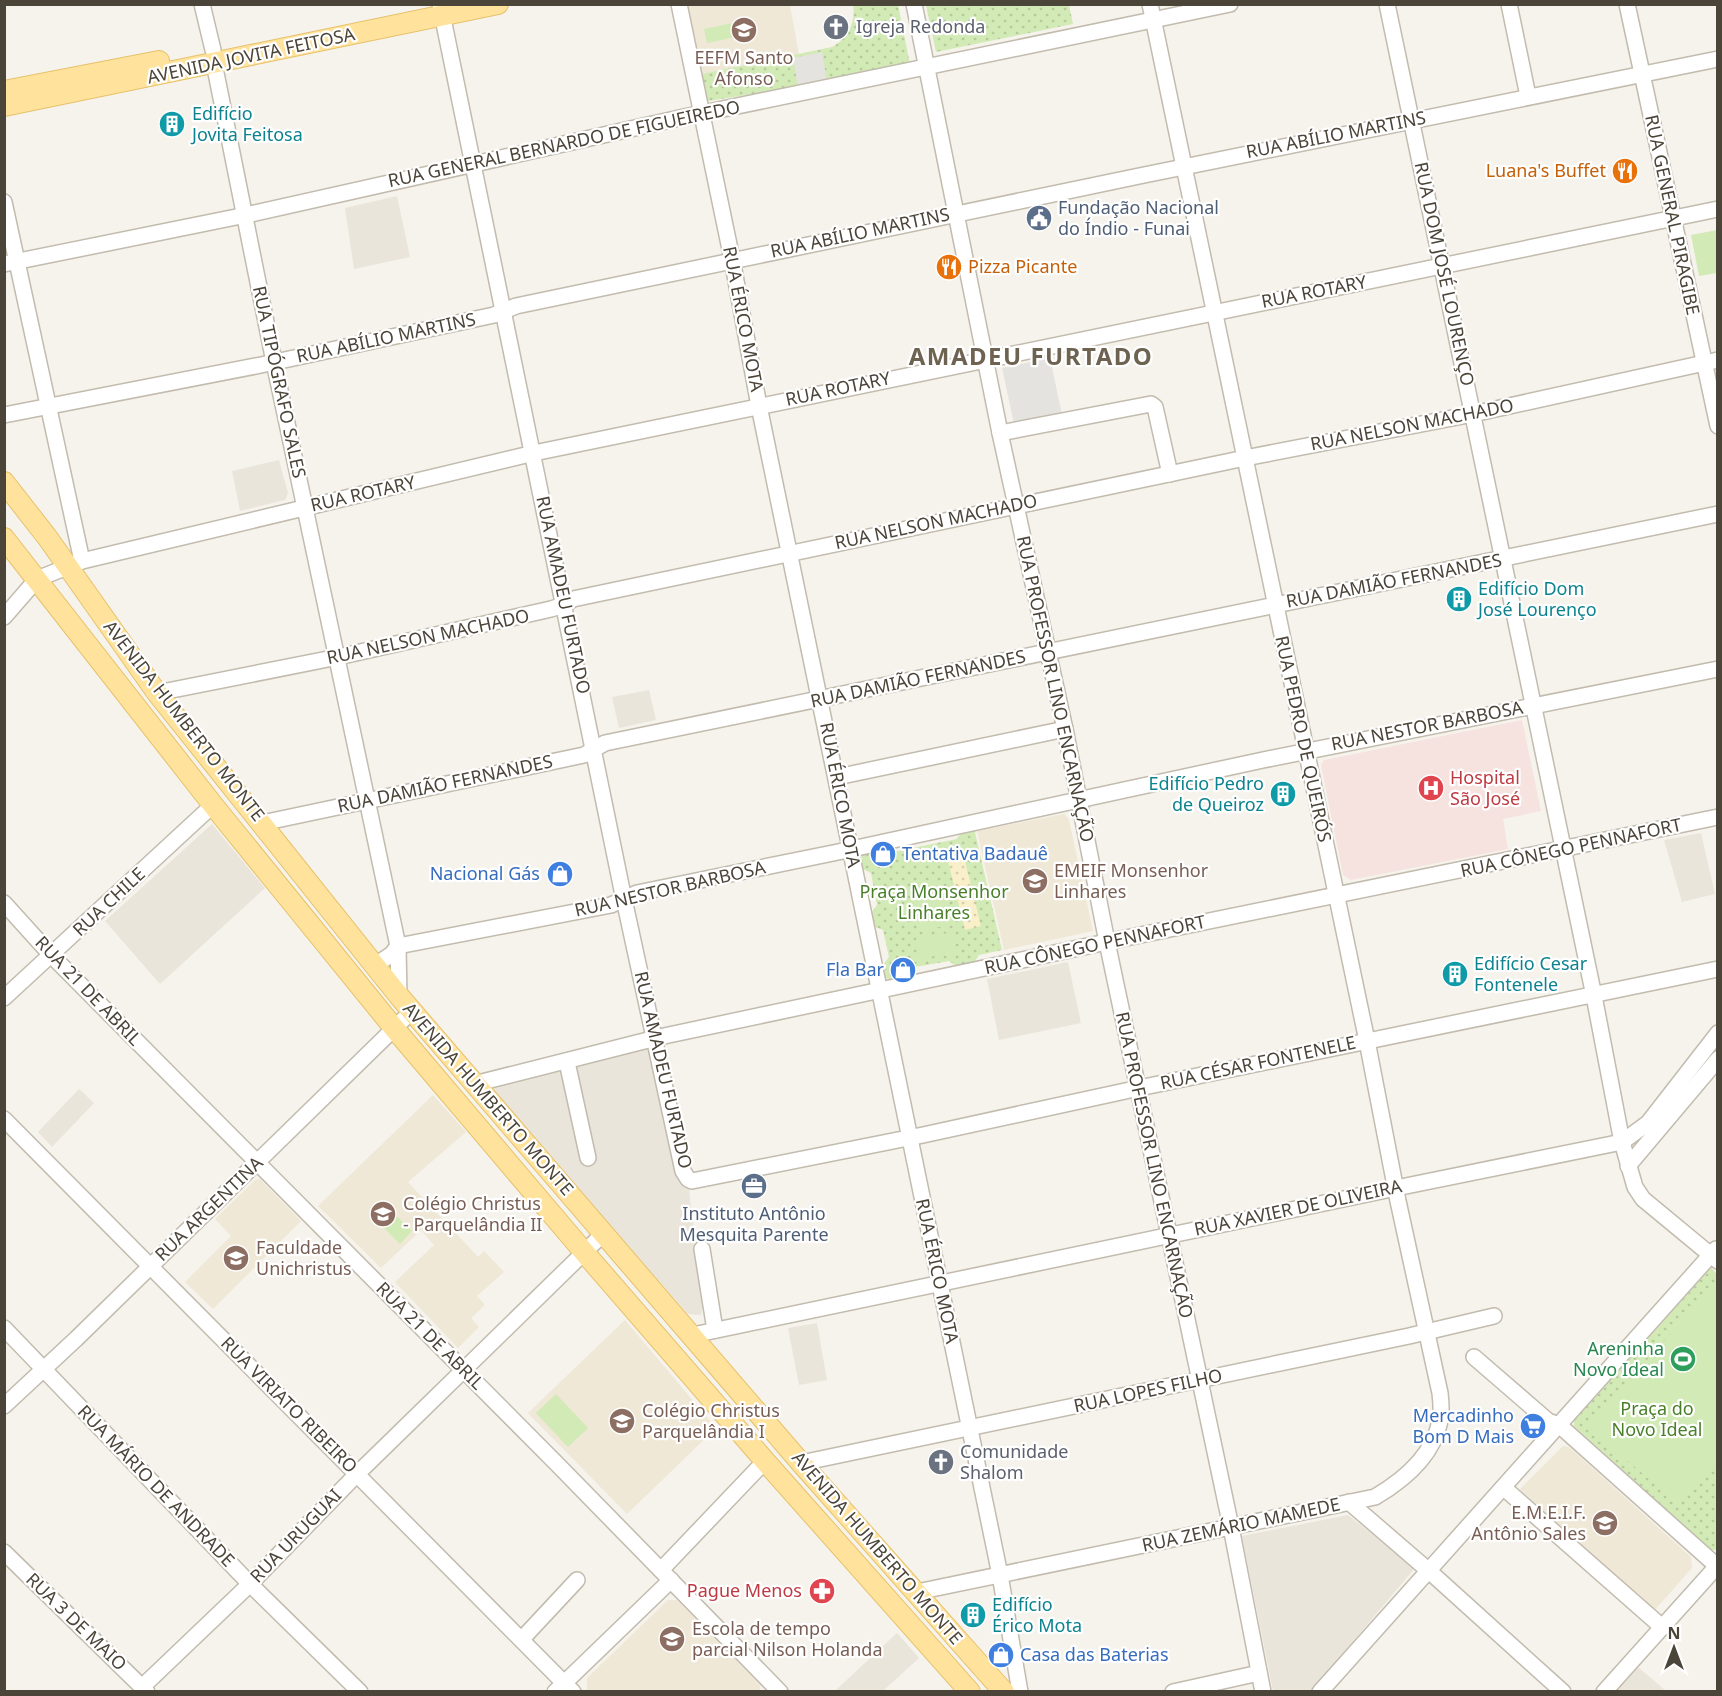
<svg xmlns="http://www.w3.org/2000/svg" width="1722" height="1696" viewBox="0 0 1722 1696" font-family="'Noto Sans',sans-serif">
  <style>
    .residential { fill: #eae5da }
    .education { fill: #efe8d6 }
    .medical { fill: #f6e3e0 }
    .grass { fill: url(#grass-dots) }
    .sand { fill: url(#sand-dots) }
    .pitch { fill: #d2eab5 }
    .parking { fill: #e5e3e0 }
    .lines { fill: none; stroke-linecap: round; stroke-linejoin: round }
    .minor-casing { stroke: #c2bbae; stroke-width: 18 }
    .major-casing { stroke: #e6c16a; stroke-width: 22 }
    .minor { stroke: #fff; stroke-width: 15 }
    .major { stroke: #ffe39c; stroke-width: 20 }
    .labels { text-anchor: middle; stroke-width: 4.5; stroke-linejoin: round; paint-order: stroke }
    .worship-label { font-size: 18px; fill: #5b616d; stroke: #fff; text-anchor: start }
    .street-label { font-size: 18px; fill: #4b4439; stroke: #fff }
    .education-label { font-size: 18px; fill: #785e54; stroke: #fff; text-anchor: start }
    .culture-label { font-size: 18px; fill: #0d838f; stroke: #fff; text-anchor: start }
    .food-label { font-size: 18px; fill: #c56008; stroke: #fff; text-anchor: end }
    .service-label { font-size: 18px; fill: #4e5e75; stroke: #fff; text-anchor: start }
    .health-label { font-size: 18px; fill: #be3a42; stroke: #fff; text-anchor: start }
    .shop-label { font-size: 18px; fill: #366cbe; stroke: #fff; text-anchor: end }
    .park-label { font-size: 18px; fill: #4a7f2a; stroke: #fff }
    .leisure-label { font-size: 18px; fill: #27864d; stroke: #fff; text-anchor: end }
    .district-label { font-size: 24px; font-weight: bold; letter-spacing: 1.5px; fill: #6e6250; stroke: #fff }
  </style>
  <defs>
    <pattern id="grass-dots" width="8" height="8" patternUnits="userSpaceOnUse" patternTransform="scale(1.5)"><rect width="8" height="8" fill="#d2eab5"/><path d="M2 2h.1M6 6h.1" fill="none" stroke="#b6ca9c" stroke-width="1.8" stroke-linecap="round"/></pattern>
    <pattern id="sand-dots" width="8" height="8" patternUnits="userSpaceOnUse" patternTransform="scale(1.5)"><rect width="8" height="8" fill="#f9efc9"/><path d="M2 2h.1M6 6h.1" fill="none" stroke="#d7cead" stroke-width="1.8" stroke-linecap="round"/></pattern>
  </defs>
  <rect width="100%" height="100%" fill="#f6f3ec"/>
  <g class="residential">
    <polygon points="397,196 410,257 354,269 345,208"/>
    <polygon points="279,460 288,493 285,500 240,511 232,471"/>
    <polygon points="649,690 656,720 619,728 612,697"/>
    <polygon points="212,824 265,888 160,984 105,921"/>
    <polygon points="1701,833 1715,894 1682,902 1664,840"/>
    <polygon points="1068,962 1081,1023 999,1040 987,979"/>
    <polygon points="653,1038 688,1182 703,1306 701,1315 688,1314 490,1089"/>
    <polygon points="79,1089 94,1103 52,1147 38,1132"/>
    <polygon points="817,1323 827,1380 799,1385 788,1328"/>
    <polygon points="1348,1515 1415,1568 1311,1691 1273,1691 1242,1536"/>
    <polygon points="897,1633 919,1658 883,1691 835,1691"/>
    <polygon points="1638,1667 1666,1691 1614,1692"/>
  </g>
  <g class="education">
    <polygon points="688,5 790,5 799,55 702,74"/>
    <polygon points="1064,814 1069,820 1093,931 1004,950 977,831"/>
    <polygon points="433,1095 466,1132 408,1182 478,1257 484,1251 504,1272 477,1296 485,1305 471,1318 479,1327 458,1348 395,1282 434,1245 421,1230 381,1268 318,1206"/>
    <polygon points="260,1179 301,1221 213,1309 185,1282 231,1236 215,1219 255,1180"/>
    <polygon points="625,1320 716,1428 627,1514 528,1413"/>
    <polygon points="1563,1446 1569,1447 1691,1557 1692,1568 1654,1611 1520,1489"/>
    <polygon points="668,1600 677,1600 760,1685 760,1691 589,1692 587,1690 587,1678"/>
  </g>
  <polygon class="medical" points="1522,720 1541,811 1503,819 1508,849 1351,880 1343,875 1321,765 1324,760"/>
  <g class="grass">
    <path d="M 853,4 L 898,5 L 910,64 L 798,87 L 708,101 L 702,74 L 832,47 C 848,38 856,23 853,4 Z"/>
    <polygon points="926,5 1069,5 1073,24 936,52"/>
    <polygon points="974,828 1002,950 979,955 972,966 959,968 949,961 915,967 909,978 897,982 886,978 883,965 889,957 883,930 875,927 872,912 877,905 871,873 863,869 861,860 863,852 884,847 893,852 957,839 962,831"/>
    <polygon points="1711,1268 1717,1274 1718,1548 1716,1550 1711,1550 1574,1426 1574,1421"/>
  </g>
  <polygon class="sand" points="964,857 981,926 965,930 948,861"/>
  <g class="pitch">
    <polygon points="752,19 754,33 707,43 704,29"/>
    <polygon points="1717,230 1717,273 1699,276 1691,235"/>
    <polygon points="940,880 949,925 920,931 910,886"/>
    <polygon points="952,932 956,952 919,959 915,940"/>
    <polygon points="383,1203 412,1231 400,1244 371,1215"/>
    <polygon points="1713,1287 1718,1292 1717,1465 1679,1505 1587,1426"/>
    <polygon points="556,1394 588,1428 568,1447 536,1413"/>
  </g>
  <g class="parking">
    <polygon points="822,52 827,81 798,87 793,58"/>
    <polygon points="1050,358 1063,419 1015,429 1002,368"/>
  </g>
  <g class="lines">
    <defs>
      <g id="minor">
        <polyline points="202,4 213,50"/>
        <polyline points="440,4 622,890 683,1171 688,1179 692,1181 923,1135 1139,1088 1718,969"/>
        <polyline points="679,4 732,259 759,406 1000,1575 1020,1692"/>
        <polyline points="914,4 1000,433 1065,729 1107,942 1231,1527 1263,1692"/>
        <polyline points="1387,4 1594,996 1622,1142 1635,1187 1643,1199 1718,1261"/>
        <polyline points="1509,4 1528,96"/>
        <polyline points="1627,4 1718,426"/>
        <polyline points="214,63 274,362 398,946 399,996"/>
        <polyline points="4,202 82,561"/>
        <polyline points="4,264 246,215 684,117 1230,4"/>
        <path d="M 4,415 L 261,365 L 494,315 L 516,306 C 916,220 1317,140 1718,59"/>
        <polyline points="1000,433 1151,404 1155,407 1170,474"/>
        <polyline points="4,617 37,579 82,561 534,453 1718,209"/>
        <polyline points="157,693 338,657 551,609 564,605 573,599 1245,458 1473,414 1718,360"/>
        <polyline points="837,777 1065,729"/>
        <polyline points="262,823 584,755 605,743 1718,514"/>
        <polyline points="4,903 51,955 557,1464 780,1692"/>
        <polyline points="374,966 392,954 398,946 611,905 637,893 838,852 1263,760 1718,669"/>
        <polyline points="4,998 213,805"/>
        <polyline points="567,1062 588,1158"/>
        <polyline points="474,1084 664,1036 1116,940 1718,817"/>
        <polyline points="4,1119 573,1692"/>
        <polyline points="1628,1166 1718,1059"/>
        <polyline points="702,1249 715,1330"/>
        <polyline points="4,1328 250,1584 360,1692"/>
        <polyline points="693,1335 1396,1188 1622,1142 1648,1123 1718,1033"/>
        <polyline points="1474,1357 1548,1421 1559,1425 1718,1567"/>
        <polyline points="4,1406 76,1339 412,1011"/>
        <polyline points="801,1463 1409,1336 1494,1316"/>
        <polyline points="1504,1488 1662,1627"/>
        <polyline points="1349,1502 1429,1571 1563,1692"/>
        <polyline points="4,1552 147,1692"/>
        <polyline points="661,1570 765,1461"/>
        <path d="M 917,1592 L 1375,1497 C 1404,1480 1433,1456 1440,1421 C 1442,1413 1441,1402 1440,1393 L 1398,1201 L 1367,1041 L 1150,4"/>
        <polyline points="522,1639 577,1580"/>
        <polyline points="142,1687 250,1584 357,1474 604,1233"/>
        <polyline points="555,1692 671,1580"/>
        <polyline points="1173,1692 1259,1673"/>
        <polyline points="1320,1692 1716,1249"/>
        <polyline points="1604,1692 1718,1565"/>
      </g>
      <g id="major">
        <polyline points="4,91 159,61"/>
        <polyline points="4,106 498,4"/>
        <polyline points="4,482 47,537 157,693 399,996 801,1463 1004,1692"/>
        <polyline points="4,538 213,805 394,1028 584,1252 765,1461 970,1692"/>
      </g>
    </defs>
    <use href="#minor" class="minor-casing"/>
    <use href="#major" class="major-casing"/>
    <use href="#minor" class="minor"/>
    <use href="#major" class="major"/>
  </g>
  <defs>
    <symbol id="church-disc" viewBox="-11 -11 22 22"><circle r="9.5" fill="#6b7280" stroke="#fff"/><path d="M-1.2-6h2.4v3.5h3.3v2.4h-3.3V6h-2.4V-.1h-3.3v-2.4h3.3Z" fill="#fff"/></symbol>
    <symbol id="school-disc" viewBox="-11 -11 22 22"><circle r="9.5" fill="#8d6e63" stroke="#fff"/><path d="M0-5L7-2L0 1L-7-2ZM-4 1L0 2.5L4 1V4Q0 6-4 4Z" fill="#fff"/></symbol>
    <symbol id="building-disc" viewBox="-11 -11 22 22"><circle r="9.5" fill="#0f9aa8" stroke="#fff"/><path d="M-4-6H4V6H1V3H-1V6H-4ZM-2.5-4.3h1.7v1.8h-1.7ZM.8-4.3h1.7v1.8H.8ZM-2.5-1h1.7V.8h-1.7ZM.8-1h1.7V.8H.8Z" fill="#fff"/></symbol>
    <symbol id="restaurant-disc" viewBox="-11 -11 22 22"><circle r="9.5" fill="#e8710a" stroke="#fff"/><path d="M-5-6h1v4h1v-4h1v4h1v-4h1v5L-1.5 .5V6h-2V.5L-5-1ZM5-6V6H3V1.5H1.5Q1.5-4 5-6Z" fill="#fff"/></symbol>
    <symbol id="civic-disc" viewBox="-11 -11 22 22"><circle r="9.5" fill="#5c6f8a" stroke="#fff"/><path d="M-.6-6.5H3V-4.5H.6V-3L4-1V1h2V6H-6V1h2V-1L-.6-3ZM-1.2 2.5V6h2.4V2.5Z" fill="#fff"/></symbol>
    <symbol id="hospital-disc" viewBox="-11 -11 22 22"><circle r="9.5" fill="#e0444e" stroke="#fff"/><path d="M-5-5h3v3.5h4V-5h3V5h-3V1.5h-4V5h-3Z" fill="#fff"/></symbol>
    <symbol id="shop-disc" viewBox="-11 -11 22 22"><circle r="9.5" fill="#3f7fe0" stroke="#fff"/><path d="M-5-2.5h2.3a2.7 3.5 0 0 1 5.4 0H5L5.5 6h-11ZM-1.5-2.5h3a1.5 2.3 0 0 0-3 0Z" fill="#fff"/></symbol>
    <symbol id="office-disc" viewBox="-11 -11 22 22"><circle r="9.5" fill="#5c6f8a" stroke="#fff"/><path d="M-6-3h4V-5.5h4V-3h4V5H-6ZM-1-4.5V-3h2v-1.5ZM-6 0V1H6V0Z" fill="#fff"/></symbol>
    <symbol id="university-disc" viewBox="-11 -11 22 22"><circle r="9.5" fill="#8d6e63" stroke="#fff"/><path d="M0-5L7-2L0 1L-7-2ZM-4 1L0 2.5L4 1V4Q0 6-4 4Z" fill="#fff"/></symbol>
    <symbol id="stadium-disc" viewBox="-11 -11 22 22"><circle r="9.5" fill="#2e9e5b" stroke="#fff"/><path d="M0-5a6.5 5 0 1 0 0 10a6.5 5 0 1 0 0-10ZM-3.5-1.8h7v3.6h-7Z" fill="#fff"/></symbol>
    <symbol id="supermarket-disc" viewBox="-11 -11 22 22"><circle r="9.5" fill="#3f7fe0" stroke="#fff"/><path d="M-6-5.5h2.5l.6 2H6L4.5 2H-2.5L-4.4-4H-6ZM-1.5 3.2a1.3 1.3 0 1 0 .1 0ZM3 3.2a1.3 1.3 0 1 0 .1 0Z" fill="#fff"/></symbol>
    <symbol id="pharmacy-disc" viewBox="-11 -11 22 22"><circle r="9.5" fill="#e0444e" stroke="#fff"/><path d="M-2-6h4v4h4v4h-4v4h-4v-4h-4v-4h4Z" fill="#fff"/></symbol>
  </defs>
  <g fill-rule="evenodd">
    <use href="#church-disc" x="821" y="12" width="30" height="30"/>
    <use href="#school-disc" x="729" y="15" width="30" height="30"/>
    <use href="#building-disc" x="157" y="109" width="30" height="30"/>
    <use href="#restaurant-disc" x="1610" y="156" width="30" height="30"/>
    <use href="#civic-disc" x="1024" y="203" width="30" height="30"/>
    <use href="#restaurant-disc" x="934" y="252" width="30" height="30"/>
    <use href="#building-disc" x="1444" y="584" width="30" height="30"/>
    <use href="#hospital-disc" x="1416" y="773" width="30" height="30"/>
    <use href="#building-disc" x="1268" y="779" width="30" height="30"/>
    <use href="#shop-disc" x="868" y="839" width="30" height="30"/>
    <use href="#shop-disc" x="545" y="859" width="30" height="30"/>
    <use href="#school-disc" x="1020" y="866" width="30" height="30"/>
    <use href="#shop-disc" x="888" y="955" width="30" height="30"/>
    <use href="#building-disc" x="1440" y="959" width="30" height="30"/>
    <use href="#office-disc" x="739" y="1171" width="30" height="30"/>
    <use href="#school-disc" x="368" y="1199" width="30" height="30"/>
    <use href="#university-disc" x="221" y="1243" width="30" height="30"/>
    <use href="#stadium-disc" x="1668" y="1344" width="30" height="30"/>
    <use href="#school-disc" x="607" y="1406" width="30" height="30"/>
    <use href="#supermarket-disc" x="1518" y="1411" width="30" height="30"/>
    <use href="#church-disc" x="926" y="1447" width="30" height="30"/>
    <use href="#school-disc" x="1590" y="1508" width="30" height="30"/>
    <use href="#pharmacy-disc" x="807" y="1576" width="30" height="30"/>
    <use href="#building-disc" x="958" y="1600" width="30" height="30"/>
    <use href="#school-disc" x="657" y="1624" width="30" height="30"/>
    <use href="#shop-disc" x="986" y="1640" width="30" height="30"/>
  </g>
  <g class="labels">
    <g class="worship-label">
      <text x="856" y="33">Igreja Redonda</text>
      <text x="960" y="1458">Comunidade<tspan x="960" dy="21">Shalom</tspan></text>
    </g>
    <g class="street-label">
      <text transform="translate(251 56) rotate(-12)" y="6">AVENIDA JOVITA FEITOSA</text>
      <text transform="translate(1336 135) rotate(-11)" y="6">RUA ABÍLIO MARTINS</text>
      <text transform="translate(564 144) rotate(-12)" y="6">RUA GENERAL BERNARDO DE FIGUEIREDO</text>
      <text transform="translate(1672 215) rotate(78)" y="6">RUA GENERAL PIRAGIBE</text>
      <text transform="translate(860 233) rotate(-12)" y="6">RUA ABÍLIO MARTINS</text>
      <text transform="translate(1444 274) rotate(78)" y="6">RUA DOM JOSÉ LOURENÇO</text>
      <text transform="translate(1314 292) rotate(-11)" y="6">RUA ROTARY</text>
      <text transform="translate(743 319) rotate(79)" y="6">RUA ÉRICO MOTA</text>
      <text transform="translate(386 338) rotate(-12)" y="6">RUA ABÍLIO MARTINS</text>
      <text transform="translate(279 382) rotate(78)" y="6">RUA TIPÓGRAFO SALES</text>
      <text transform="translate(838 389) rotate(-12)" y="6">RUA ROTARY</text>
      <text transform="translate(1412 425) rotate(-11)" y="6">RUA NELSON MACHADO</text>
      <text transform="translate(363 494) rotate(-13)" y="6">RUA ROTARY</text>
      <text transform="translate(936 522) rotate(-12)" y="6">RUA NELSON MACHADO</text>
      <text transform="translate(1394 581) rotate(-11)" y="6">RUA DAMIÃO FERNANDES</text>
      <text transform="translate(563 595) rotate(78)" y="6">RUA AMADEU FURTADO</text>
      <text transform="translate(428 637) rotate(-12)" y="6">RUA NELSON MACHADO</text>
      <text transform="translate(918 679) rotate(-12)" y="6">RUA DAMIÃO FERNANDES</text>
      <text transform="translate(1055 689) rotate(78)" y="6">RUA PROFESSOR LINO ENCARNAÇÃO</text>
      <text transform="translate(184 721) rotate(52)" y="6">AVENIDA HUMBERTO MONTE</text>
      <text transform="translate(1427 726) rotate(-11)" y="6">RUA NESTOR BARBOSA</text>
      <text transform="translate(1303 739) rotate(78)" y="6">RUA PEDRO DE QUEIRÓS</text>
      <text transform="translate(445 784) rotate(-12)" y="6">RUA DAMIÃO FERNANDES</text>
      <text transform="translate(840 795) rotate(79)" y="6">RUA ÉRICO MOTA</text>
      <text transform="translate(1571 848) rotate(-12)" y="6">RUA CÔNEGO PENNAFORT</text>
      <text transform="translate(670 889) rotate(-13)" y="6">RUA NESTOR BARBOSA</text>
      <text transform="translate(109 902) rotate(-43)" y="6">RUA CHILE</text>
      <text transform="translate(1095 945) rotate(-12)" y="6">RUA CÔNEGO PENNAFORT</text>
      <text transform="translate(88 991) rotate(46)" y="6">RUA 21 DE ABRIL</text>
      <text transform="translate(1258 1063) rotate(-12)" y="6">RUA CÉSAR FONTENELE</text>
      <text transform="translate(663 1070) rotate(77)" y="6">RUA AMADEU FURTADO</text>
      <text transform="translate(488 1099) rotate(49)" y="6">AVENIDA HUMBERTO MONTE</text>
      <text transform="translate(1154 1165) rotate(78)" y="6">RUA PROFESSOR LINO ENCARNAÇÃO</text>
      <text transform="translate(1298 1208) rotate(-12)" y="6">RUA XAVIER DE OLIVEIRA</text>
      <text transform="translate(209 1209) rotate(-44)" y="6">RUA ARGENTINA</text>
      <text transform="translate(937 1271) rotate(78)" y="6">RUA ÉRICO MOTA</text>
      <text transform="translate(430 1336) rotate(45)" y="6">RUA 21 DE ABRIL</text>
      <text transform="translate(1148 1391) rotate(-12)" y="6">RUA LOPES FILHO</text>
      <text transform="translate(289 1405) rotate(45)" y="6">RUA VIRIATO RIBEIRO</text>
      <text transform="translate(156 1486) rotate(46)" y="6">RUA MÁRIO DE ANDRADE</text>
      <text transform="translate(1241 1525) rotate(-12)" y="6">RUA ZEMÁRIO MAMEDE</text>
      <text transform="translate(296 1536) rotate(-46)" y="6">RUA URUGUAI</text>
      <text transform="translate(877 1548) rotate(49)" y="6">AVENIDA HUMBERTO MONTE</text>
      <text transform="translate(76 1622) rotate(44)" y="6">RUA 3 DE MAIO</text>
    </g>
    <g class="education-label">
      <text x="744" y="64" text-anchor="middle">EEFM Santo<tspan x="744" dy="21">Afonso</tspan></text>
      <text x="1054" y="877">EMEIF Monsenhor<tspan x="1054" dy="21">Linhares</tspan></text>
      <text x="403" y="1210">Colégio Christus<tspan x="403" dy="21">- Parquelândia II</tspan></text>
      <text x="256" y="1254">Faculdade<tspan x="256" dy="21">Unichristus</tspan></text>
      <text x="642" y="1417">Colégio Christus<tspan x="642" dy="21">Parquelândia I</tspan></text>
      <text x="1586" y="1519" text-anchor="end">E.M.E.I.F.<tspan x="1586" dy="21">Antônio Sales</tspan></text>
      <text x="692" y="1635">Escola de tempo<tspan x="692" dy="21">parcial Nilson Holanda</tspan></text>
    </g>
    <g class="culture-label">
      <text x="192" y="120">Edifício<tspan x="192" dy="21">Jovita Feitosa</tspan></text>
      <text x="1478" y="595">Edifício Dom<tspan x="1478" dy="21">José Lourenço</tspan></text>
      <text x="1264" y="790" text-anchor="end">Edifício Pedro<tspan x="1264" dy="21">de Queiroz</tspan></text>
      <text x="1474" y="970">Edifício Cesar<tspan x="1474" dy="21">Fontenele</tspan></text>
      <text x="992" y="1611">Edifício<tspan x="992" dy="21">Érico Mota</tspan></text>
    </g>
    <g class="food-label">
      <text x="1606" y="177">Luana's Buffet</text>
      <text x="968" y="273" text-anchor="start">Pizza Picante</text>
    </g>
    <g class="service-label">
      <text x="1058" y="214">Fundação Nacional<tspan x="1058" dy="21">do Índio - Funai</tspan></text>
      <text x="754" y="1220" text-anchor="middle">Instituto Antônio<tspan x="754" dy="21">Mesquita Parente</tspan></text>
    </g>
    <g class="health-label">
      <text x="1450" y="784">Hospital<tspan x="1450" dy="21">São José</tspan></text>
      <text x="802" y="1597" text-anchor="end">Pague Menos</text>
    </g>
    <g class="shop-label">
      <text x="902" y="860" text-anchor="start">Tentativa Badauê</text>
      <text x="540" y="880">Nacional Gás</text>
      <text x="884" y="976">Fla Bar</text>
      <text x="1514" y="1422">Mercadinho<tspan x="1514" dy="21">Bom D Mais</tspan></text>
      <text x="1020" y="1661" text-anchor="start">Casa das Baterias</text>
    </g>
    <g class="park-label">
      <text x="934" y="898">Praça Monsenhor<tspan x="934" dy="21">Linhares</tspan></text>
      <text x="1657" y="1415">Praça do<tspan x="1657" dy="21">Novo Ideal</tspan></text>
    </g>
    <g class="leisure-label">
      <text x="1664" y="1355">Areninha<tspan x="1664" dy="21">Novo Ideal</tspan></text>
    </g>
    <g class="district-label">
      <text x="1031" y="365">AMADEU FURTADO</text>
    </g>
  </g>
  <rect width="1722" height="1696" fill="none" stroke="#4b4439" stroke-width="12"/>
  <g transform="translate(1674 1648)" stroke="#ffffff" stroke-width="4.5" paint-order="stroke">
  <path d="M0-4.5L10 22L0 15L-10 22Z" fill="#4b4439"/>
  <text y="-9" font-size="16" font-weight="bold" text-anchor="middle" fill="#4b4439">N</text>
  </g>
</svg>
